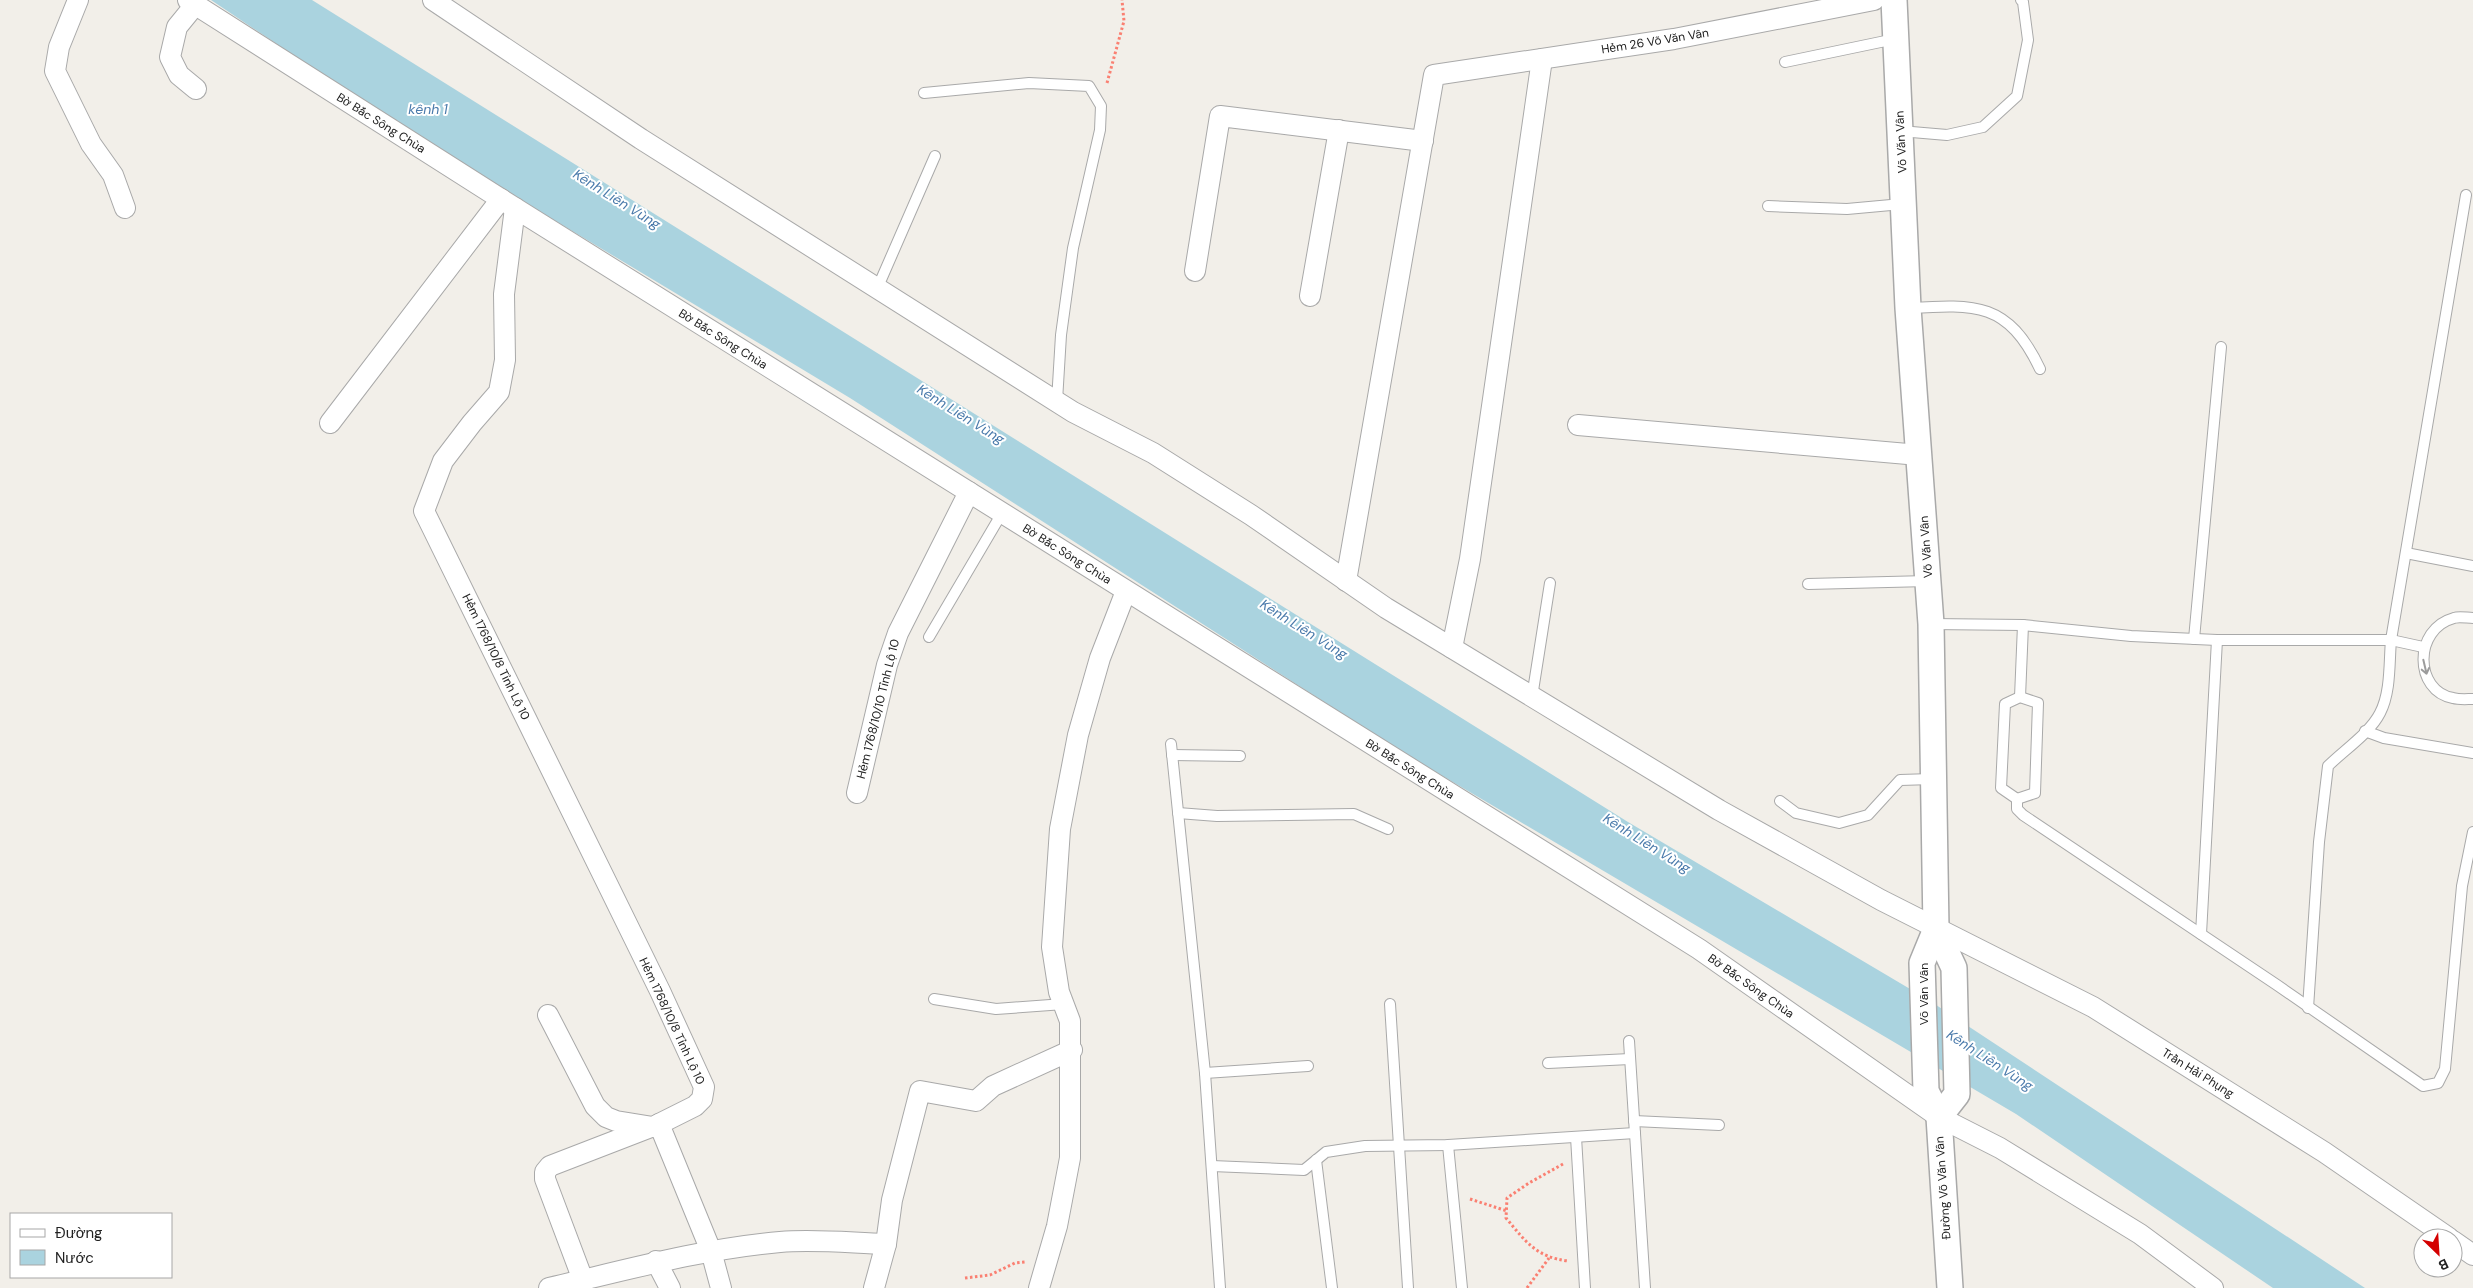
<svg xmlns="http://www.w3.org/2000/svg" width="2473" height="1288" viewBox="0 0 2473 1288" font-family="'DM Sans',sans-serif">
  <style>
    .water { fill: #aad3df }
    .lines { fill: none; stroke-linecap: round; stroke-linejoin: round }
    .service-casing { stroke: #a9a9a9; stroke-width: 12 }
    .minor-casing { stroke: #a9a9a9; stroke-width: 22 }
    .tertiary-casing { stroke: #a9a9a9; stroke-width: 28 }
    .path { stroke: #fa8072; stroke-width: 3; stroke-dasharray: 2.5 2.5; stroke-linecap: butt }
    .service { stroke: #fff; stroke-width: 10 }
    .minor { stroke: #fff; stroke-width: 20 }
    .tertiary { stroke: #fff; stroke-width: 25 }
    .oneway { stroke: #9c9c9c }
    .labels { text-anchor: middle; stroke-width: 4; stroke-linejoin: round; paint-order: stroke }
    .street-label { font-size: 12px; fill: #222; stroke: #fff }
    .water-label { font-size: 14px; font-style: italic; fill: #4a7aab; stroke: #fff }
  </style>
  <rect width="100%" height="100%" fill="#f2efe9"/>
  <polygon class="water" points="211,0 312,0 1628,822 1927,999 2365,1288 2273,1288 2016,1114 1407,755 850,398 414,136"/>
  <g class="lines">
    <defs>
      <g id="service">
        <polyline points="1785,62 1895,39"/>
        <polyline points="924,93 1029,83 1089,86 1101,106 1100,130 1073,248 1061,335 1057,401"/>
        <polyline points="1900,131 1947,135 1983,127 2017,96 2028,40 2023,2 2021,0"/>
        <polyline points="1768,206 1847,209 1902,204"/>
        <polyline points="877,289 935,156"/>
        <path d="M 1909,308 C 1976,304 2008,302 2040,369"/>
        <polyline points="2406,553 2473,566"/>
        <polyline points="1808,584 1928,581"/>
        <path d="M 2473,618 C 2467,618 2459,616 2454,618 C 2413,629 2414,691 2453,698 C 2460,700 2467,699 2473,699"/>
        <polyline points="1931,624 2023,625 2131,636 2217,640 2391,640 2423,647"/>
        <polyline points="929,637 1002,513"/>
        <polyline points="2194,639 2221,347"/>
        <polyline points="1532,697 1550,583"/>
        <polygon points="2020,697 2038,703 2035,793 2017,799 2001,788 2005,704"/>
        <polyline points="2020,697 2023,625"/>
        <polyline points="2365,731 2384,738 2473,753"/>
        <polyline points="1171,744 1205,1073 1220,1288"/>
        <polyline points="1172,755 1240,756"/>
        <polyline points="2017,799 2017,809 2023,815 2277,985 2423,1086 2438,1083 2445,1069 2462,886 2473,832"/>
        <polyline points="1780,801 1796,813 1839,823 1868,815 1900,780 1932,779"/>
        <polyline points="1178,813 1217,816 1354,814 1388,829"/>
        <polyline points="2201,934 2217,640"/>
        <polyline points="934,999 996,1009 1064,1004"/>
        <polyline points="1390,1004 1408,1288"/>
        <path d="M 2308,1008 L 2319,842 L 2328,766 C 2344,750 2370,733 2380,713 C 2391,692 2389,663 2391,640 L 2466,195"/>
        <polyline points="1629,1041 1645,1288"/>
        <polyline points="1548,1063 1630,1059"/>
        <polyline points="1205,1073 1308,1066"/>
        <polyline points="1634,1121 1719,1125"/>
        <polyline points="1576,1137 1585,1288"/>
        <polyline points="1448,1145 1462,1288"/>
        <polyline points="1316,1160 1332,1288"/>
        <polyline points="1212,1166 1304,1170 1326,1152 1365,1146 1448,1145 1635,1133"/>
      </g>
      <g id="minor">
        <polyline points="78,0 59,47 55,71 91,144 113,175 125,208"/>
        <polyline points="188,0 515,208 1699,949 1939,1117 2000,1148 2140,1234 2213,1288"/>
        <polyline points="433,0 641,139 1073,412 1153,453 1251,515 1386,608 1719,810 1881,900 2093,1007 2324,1152 2449,1238"/>
        <polyline points="195,5 177,27 170,57 179,75 196,89"/>
        <polyline points="515,208 504,294 505,360 499,392 472,423 443,461 424,511 660,991 704,1087 702,1099 695,1106 653,1127 616,1121 606,1117 595,1106 548,1015"/>
        <polyline points="1195,271 1220,116 1423,141"/>
        <polyline points="1310,296 1339,130"/>
        <polyline points="330,423 501,199"/>
        <polyline points="1578,425 1919,455"/>
        <polyline points="1346,581 1434,75 1674,39 1874,0"/>
        <polyline points="1452,648 1470,559 1542,59"/>
        <polyline points="857,793 887,665 898,633 969,492"/>
        <polyline points="659,1124 711,1251 721,1288"/>
        <polyline points="2453,1241 2473,1255"/>
        <polyline points="656,1261 670,1288"/>
        <polyline points="583,1280 545,1179 545,1172 550,1166 651,1127"/>
        <path d="M 549,1288 C 626,1270 701,1249 780,1242 C 815,1239 851,1243 886,1244"/>
        <polyline points="874,1288 886,1244 892,1200 920,1091 976,1101 993,1086 1072,1050"/>
        <polyline points="1039,1288 1057,1226 1070,1158 1070,1021 1059,992 1052,947 1060,829 1078,735 1100,658 1126,591"/>
      </g>
      <g id="tertiary">
        <polyline points="1894,0 1908,308 1931,624 1936,929 1922,963 1926,1091 1939,1117 1950,1288"/>
        <polyline points="1936,929 1954,968 1957,1094 1939,1117"/>
      </g>
    </defs>
    <use href="#service" class="service-casing"/>
    <use href="#minor" class="minor-casing"/>
    <use href="#tertiary" class="tertiary-casing"/>
    <g class="path">
      <polyline points="1107,83 1124,21 1122,0"/>
      <path d="M 1563,1164 L 1529,1183 L 1507,1198 L 1506,1218 C 1526,1242 1536,1257 1568,1261"/>
      <polyline points="1470,1199 1507,1211"/>
      <polyline points="965,1278 990,1275 1015,1263 1025,1262"/>
      <polyline points="1527,1288 1549,1258"/>
    </g>
    <use href="#service" class="service"/>
    <use href="#minor" class="minor"/>
    <use href="#tertiary" class="tertiary"/>
  </g>
  <defs><path id="oneway-shaft" d="M-6 0H5M1.5-3L5.5 0L1.5 3" fill="none" stroke-width="1.6" stroke-linecap="round" stroke-linejoin="round" transform="scale(1.25)"/></defs>
  <use class="oneway" href="#oneway-shaft" transform="translate(2425 667) rotate(77)"/>
  <g class="labels">
    <g class="street-label">
      <text transform="translate(1655 41) rotate(-9)" y="4">Hẻm 26 Võ Văn Vân</text>
      <text transform="translate(381 123) rotate(32)" y="4">Bờ Bắc Sông Chùa</text>
      <text transform="translate(1901 142) rotate(-93)" y="4">Võ Văn Vân</text>
      <text transform="translate(723 339) rotate(32)" y="4">Bờ Bắc Sông Chùa</text>
      <text transform="translate(1926 547) rotate(-94)" y="4">Võ Văn Vân</text>
      <text transform="translate(1067 554) rotate(32)" y="4">Bờ Bắc Sông Chùa</text>
      <text transform="translate(496 657) rotate(64)" y="4">Hẻm 1768/10/8 Tỉnh Lộ 10</text>
      <text transform="translate(878 709) rotate(-76)" y="4">Hẻm 1768/10/10 Tỉnh Lộ 10</text>
      <text transform="translate(1410 769) rotate(32)" y="4">Bờ Bắc Sông Chùa</text>
      <text transform="translate(1751 986) rotate(35)" y="4">Bờ Bắc Sông Chùa</text>
      <text transform="translate(1924 994) rotate(-90)" y="4">Võ Văn Vân</text>
      <text transform="translate(672 1021) rotate(65)" y="4">Hẻm 1768/10/8 Tỉnh Lộ 10</text>
      <text transform="translate(2198 1073) rotate(32)" y="4">Trần Hải Phụng</text>
      <text transform="translate(1943 1188) rotate(-94)" y="4">Đường Võ Văn Vân</text>
    </g>
    <g class="water-label">
      <text x="428" y="114">kênh 1</text>
      <text transform="translate(617 199) rotate(32)" y="5">Kênh Liên Vùng</text>
      <text transform="translate(961 414) rotate(32)" y="5">Kênh Liên Vùng</text>
      <text transform="translate(1304 629) rotate(32)" y="5">Kênh Liên Vùng</text>
      <text transform="translate(1647 843) rotate(32)" y="5">Kênh Liên Vùng</text>
      <text transform="translate(1990 1060) rotate(33)" y="5">Kênh Liên Vùng</text>
    </g>
  </g>
  <rect x="10" y="1213" width="162" height="65" fill="#ffffff" stroke="#a7a7a7"/>
  <rect x="20" y="1229" width="25" height="8" fill="#ffffff" stroke="#a7a7a7"/>
  <text x="55" y="1238" font-size="15" fill="#222222">Đường</text>
  <rect x="20" y="1250" width="25" height="15" fill="#aad3df" stroke="#a7a7a7"/>
  <text x="55" y="1263" font-size="15" fill="#222222">Nước</text>
  <g transform="translate(2438 1253) rotate(155)"><circle r="24" fill="#ffffff" stroke="#a7a7a7"/>
  <path d="M0-4L9 19L0 12L-9 19Z" fill="#d40000"/>
  <text y="-8" font-size="14" font-weight="bold" text-anchor="middle" fill="#222222">B</text>
  </g>
</svg>
